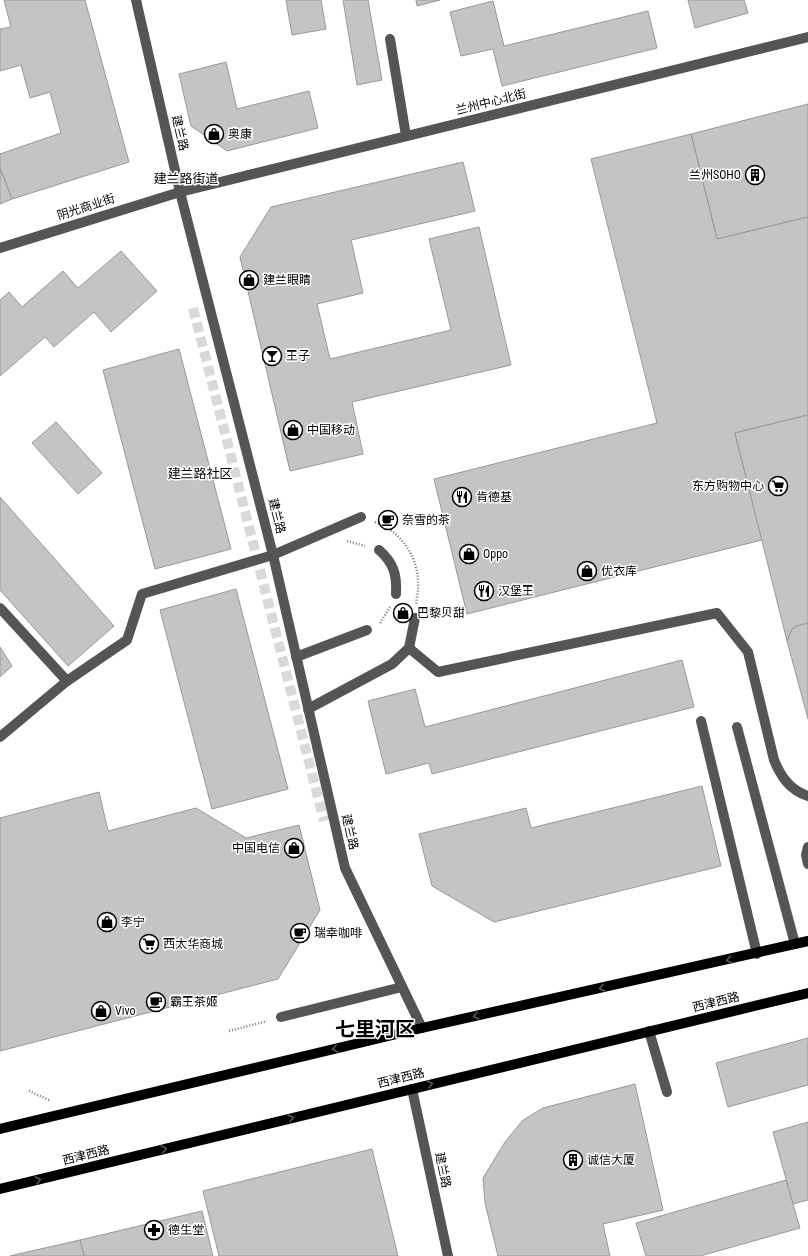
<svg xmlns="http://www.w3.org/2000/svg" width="808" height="1256" viewBox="0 0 808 1256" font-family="'Roboto Condensed','Noto Sans SC',sans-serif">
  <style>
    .building { fill: #c4c4c4; stroke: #999 }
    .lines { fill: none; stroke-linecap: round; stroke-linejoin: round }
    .minor-tunnel { stroke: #d9d9d9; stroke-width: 10; stroke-dasharray: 10 5; stroke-linecap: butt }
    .path { stroke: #777; stroke-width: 2.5; stroke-dasharray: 1 2; stroke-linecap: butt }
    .minor { stroke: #555; stroke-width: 10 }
    .major { stroke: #000; stroke-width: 10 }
    .oneway { stroke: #595959 }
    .labels { text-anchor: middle; stroke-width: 3; stroke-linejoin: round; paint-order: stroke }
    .street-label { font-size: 12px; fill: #000; stroke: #fff }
    .poi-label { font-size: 12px; fill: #000; stroke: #fff; text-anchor: start }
    .neighbourhood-label { font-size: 13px; fill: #000; stroke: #fff }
    .town-label { font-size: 20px; font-weight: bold; fill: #000; stroke: #fff }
  </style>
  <rect width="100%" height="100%" fill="#fff"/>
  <g class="building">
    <polygon points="4,0 85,0 129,162 12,199 0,168 0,154 61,133 50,92 30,98 21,65 0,71 0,29 11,27"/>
    <polygon points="286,0 321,0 326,29 292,35"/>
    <polygon points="343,0 368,0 382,80 357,85"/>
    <polygon points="416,0 440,0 417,6"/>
    <polygon points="688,0 744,0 748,13 695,28"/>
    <polygon points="493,1 504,46 648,11 657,48 502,86 493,49 461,56 450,12"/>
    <polygon points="226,62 237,109 309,91 318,128 227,151 191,126 179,74"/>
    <polygon points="808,104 808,217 717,239 691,134"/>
    <polygon points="691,134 717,239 808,217 808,415 735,433 762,540 467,614 434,479 657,423 591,159"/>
    <polygon points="463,162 475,211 351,240 363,293 317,304 330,359 451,330 429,239 479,227 511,365 352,402 363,454 290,471 240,257 271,207"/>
    <polygon points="0,168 12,199 0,204"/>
    <polygon points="121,251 157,291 111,332 94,312 54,347 45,337 0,376 0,300 9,292 22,307 63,271 78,288"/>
    <polygon points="179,349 231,549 155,569 103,370"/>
    <polygon points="808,415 808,623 797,626 792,629 787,641 735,433"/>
    <polygon points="56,422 102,473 78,494 32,443"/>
    <polygon points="0,497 114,626 68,666 0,590"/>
    <polygon points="236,589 288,789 212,809 160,610"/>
    <polygon points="808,623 808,719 787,641 792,629 797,626"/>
    <polygon points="0,647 12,666 0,677"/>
    <polygon points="682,660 694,707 432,774 429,763 386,774 368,701 415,689 425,727"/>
    <polygon points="702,786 721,866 494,922 432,886 419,834 526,808 531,828"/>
    <polygon points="99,792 108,831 196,808 246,838 299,825 320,910 278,979 0,1051 0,818"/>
    <polygon points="808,1038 808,1085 728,1107 716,1063"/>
    <polygon points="635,1084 663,1210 603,1224 610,1256 498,1256 485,1203 483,1178 505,1142 523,1120 543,1108"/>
    <polygon points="808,1122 808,1200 793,1204 773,1132"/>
    <polygon points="372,1149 398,1256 219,1256 203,1191"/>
    <polygon points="786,1180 800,1228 700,1256 646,1256 636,1223"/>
    <polygon points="202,1211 213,1256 84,1256 80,1240"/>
    <polygon points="80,1240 84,1256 10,1256 18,1254"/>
  </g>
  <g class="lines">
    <polyline class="minor-tunnel" points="193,308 324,821"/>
    <g class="path">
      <path d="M 375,522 C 399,530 418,556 418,582 C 419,589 417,597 416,604"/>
      <polyline points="347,541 365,546"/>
      <polyline points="380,623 390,607"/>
      <polyline points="229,1031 267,1021"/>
      <polyline points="29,1091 51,1101"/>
    </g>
    <g class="minor">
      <polyline points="136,0 180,192 273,555 345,868 422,1028"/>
      <polyline points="390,39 406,136"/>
      <polyline points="0,248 180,192 808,37"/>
      <path d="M 379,550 C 394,563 397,575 396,594"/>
      <polyline points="0,608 67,681"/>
      <path d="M 409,648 L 438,672 L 717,613 L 748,652 L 774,760 C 781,777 790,790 808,796"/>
      <polyline points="296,657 367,630"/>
      <polyline points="308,709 392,664 409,648 415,618"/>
      <polyline points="701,721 757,954"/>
      <polyline points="737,727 795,944"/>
      <polyline points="0,737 67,681 127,640 142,594 273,555 361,517"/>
      <polyline points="808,847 806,855 808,864"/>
      <polyline points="281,1017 402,987"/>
      <polyline points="649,1031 667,1092"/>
      <polyline points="412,1089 448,1256"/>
    </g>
    <g class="major">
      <polyline points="0,1129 422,1028 808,941"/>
      <polyline points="0,1189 808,993"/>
    </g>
  </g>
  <defs><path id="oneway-chevron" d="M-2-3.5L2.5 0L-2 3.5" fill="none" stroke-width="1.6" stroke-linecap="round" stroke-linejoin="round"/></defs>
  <g class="oneway">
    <use href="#oneway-chevron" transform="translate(729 960) rotate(167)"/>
    <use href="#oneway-chevron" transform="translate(602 988) rotate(167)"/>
    <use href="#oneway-chevron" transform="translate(476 1016) rotate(167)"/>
    <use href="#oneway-chevron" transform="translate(335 1049) rotate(166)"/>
    <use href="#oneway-chevron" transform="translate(430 1084) rotate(-14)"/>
    <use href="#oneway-chevron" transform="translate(291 1118) rotate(-14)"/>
    <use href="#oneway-chevron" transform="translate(164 1149) rotate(-14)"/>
    <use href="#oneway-chevron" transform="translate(38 1180) rotate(-14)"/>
  </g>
  <defs>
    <symbol id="shop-ring" viewBox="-11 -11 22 22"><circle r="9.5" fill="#fff" stroke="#000" stroke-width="1.5"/><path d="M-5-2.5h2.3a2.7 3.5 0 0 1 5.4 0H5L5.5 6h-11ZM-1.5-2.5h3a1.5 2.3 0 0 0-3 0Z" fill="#000"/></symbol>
    <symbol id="building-ring" viewBox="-11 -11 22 22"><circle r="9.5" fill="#fff" stroke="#000" stroke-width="1.5"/><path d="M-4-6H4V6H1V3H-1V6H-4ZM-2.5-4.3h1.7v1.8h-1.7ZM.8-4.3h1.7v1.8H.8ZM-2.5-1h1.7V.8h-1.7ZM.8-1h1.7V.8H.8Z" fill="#000"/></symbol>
    <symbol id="bar-ring" viewBox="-11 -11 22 22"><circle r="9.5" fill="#fff" stroke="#000" stroke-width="1.5"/><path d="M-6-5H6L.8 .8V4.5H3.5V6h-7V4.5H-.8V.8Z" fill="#000"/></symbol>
    <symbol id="supermarket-ring" viewBox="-11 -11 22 22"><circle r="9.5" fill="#fff" stroke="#000" stroke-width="1.5"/><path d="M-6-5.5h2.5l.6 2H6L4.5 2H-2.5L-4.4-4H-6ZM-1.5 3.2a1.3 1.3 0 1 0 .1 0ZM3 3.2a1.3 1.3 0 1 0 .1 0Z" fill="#000"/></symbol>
    <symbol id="restaurant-ring" viewBox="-11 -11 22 22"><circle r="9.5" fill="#fff" stroke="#000" stroke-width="1.5"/><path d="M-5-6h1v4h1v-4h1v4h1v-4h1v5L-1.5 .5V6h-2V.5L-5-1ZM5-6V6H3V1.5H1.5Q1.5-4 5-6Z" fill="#000"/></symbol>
    <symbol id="cafe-ring" viewBox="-11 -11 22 22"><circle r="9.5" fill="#fff" stroke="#000" stroke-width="1.5"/><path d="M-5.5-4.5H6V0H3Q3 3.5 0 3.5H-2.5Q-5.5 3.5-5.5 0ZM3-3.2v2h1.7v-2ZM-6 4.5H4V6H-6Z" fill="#000"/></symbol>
    <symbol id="pharmacy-ring" viewBox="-11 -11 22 22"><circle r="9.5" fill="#fff" stroke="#000" stroke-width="1.5"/><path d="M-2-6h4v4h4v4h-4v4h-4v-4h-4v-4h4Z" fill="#000"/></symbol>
  </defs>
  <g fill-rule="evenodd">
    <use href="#shop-ring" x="203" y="123" width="22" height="22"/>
    <use href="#building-ring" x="744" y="164" width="22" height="22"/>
    <use href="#shop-ring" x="238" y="269" width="22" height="22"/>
    <use href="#bar-ring" x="261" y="345" width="22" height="22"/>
    <use href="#shop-ring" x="282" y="419" width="22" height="22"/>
    <use href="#supermarket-ring" x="767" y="475" width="22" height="22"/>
    <use href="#restaurant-ring" x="451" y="486" width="22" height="22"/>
    <use href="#cafe-ring" x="377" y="509" width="22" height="22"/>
    <use href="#shop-ring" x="458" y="543" width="22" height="22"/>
    <use href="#shop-ring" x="576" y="560" width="22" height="22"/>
    <use href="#restaurant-ring" x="473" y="580" width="22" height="22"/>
    <use href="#shop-ring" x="392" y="602" width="22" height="22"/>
    <use href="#shop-ring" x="283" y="837" width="22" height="22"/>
    <use href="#shop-ring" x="96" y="911" width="22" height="22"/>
    <use href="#cafe-ring" x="289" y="922" width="22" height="22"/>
    <use href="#supermarket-ring" x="138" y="933" width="22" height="22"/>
    <use href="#cafe-ring" x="145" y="991" width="22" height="22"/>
    <use href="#shop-ring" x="90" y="1000" width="22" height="22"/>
    <use href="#building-ring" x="562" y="1149" width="22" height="22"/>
    <use href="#pharmacy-ring" x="143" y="1219" width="22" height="22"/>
  </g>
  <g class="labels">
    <g class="street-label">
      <text transform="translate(491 102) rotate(-14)" y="4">兰州中心北街</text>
      <text transform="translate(180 133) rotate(77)" y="4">建兰路</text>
      <text transform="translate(86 207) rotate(-18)" y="4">阴光商业街</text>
      <text transform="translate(277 516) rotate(76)" y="4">建兰路</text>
      <text transform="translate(350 832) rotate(77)" y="4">建兰路</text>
      <text transform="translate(716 1002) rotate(-14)" y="4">西津西路</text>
      <text transform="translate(401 1078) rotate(-14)" y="4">西津西路</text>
      <text transform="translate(86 1155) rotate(-14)" y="4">西津西路</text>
      <text transform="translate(443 1170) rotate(78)" y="4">建兰路</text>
    </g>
    <g class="poi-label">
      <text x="228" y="138">奥康</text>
      <text x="741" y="179" text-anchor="end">兰州SOHO</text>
      <text x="263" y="284">建兰眼睛</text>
      <text x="286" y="360">王子</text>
      <text x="307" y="434">中国移动</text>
      <text x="764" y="490" text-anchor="end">东方购物中心</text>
      <text x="476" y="501">肯德基</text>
      <text x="402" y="524">奈雪的茶</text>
      <text x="483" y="558">Oppo</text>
      <text x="601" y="575">优衣库</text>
      <text x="498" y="595">汉堡王</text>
      <text x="417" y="617">巴黎贝甜</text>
      <text x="280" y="852" text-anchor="end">中国电信</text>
      <text x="121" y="926">李宁</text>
      <text x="314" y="937">瑞幸咖啡</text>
      <text x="163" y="948">西太华商城</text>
      <text x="170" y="1006">霸王茶姬</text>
      <text x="115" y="1015">Vivo</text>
      <text x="587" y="1164">诚信大厦</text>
      <text x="168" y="1234">德生堂</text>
    </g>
    <g class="neighbourhood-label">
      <text x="186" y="183">建兰路街道</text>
      <text x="200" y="478">建兰路社区</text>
    </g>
    <g class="town-label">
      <text x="375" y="1036">七里河区</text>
    </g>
  </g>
</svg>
